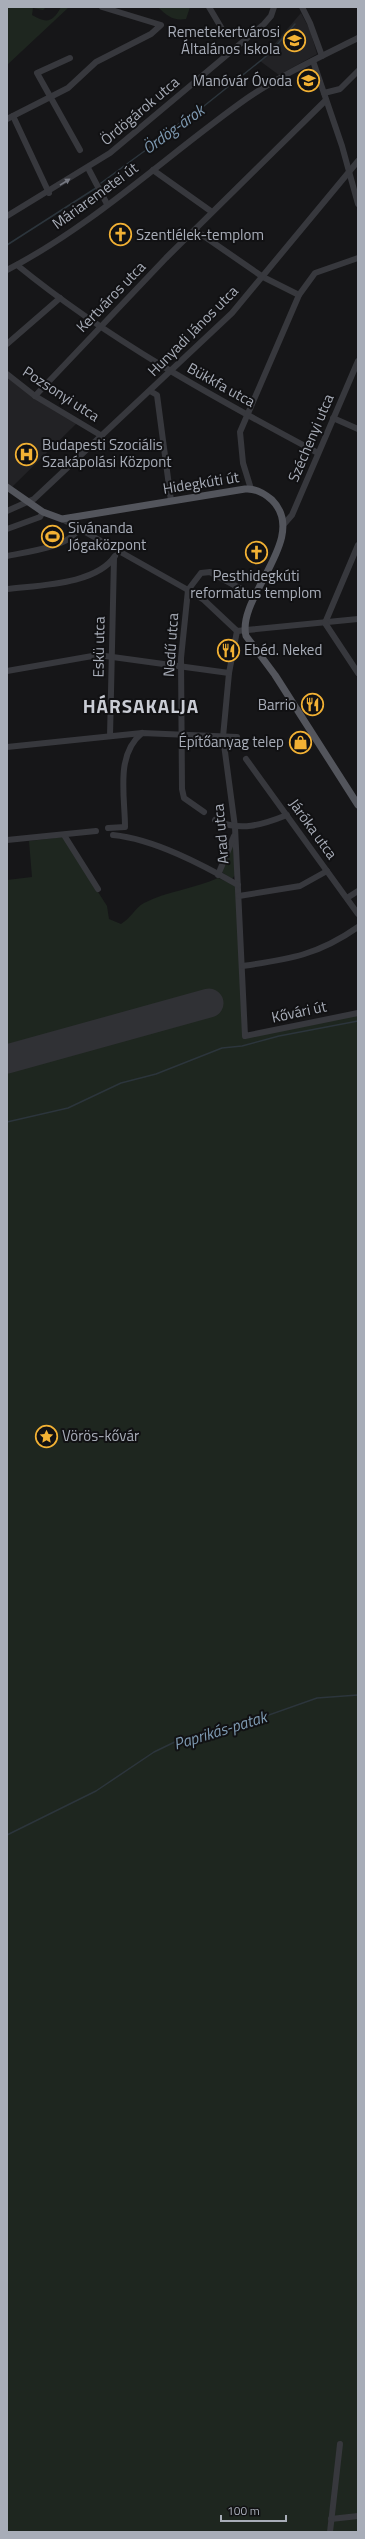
<svg xmlns="http://www.w3.org/2000/svg" width="365" height="2539" viewBox="0 0 365 2539" font-family="'Titillium Web',sans-serif">
  <style>
    .built { fill: #222225 }
    .green { fill: #1e261f }
    .lines { fill: none; stroke-linecap: round; stroke-linejoin: round }
    .stream { stroke: #2c353c; stroke-width: 1.5 }
    .runway { stroke: #303135; stroke-width: 29 }
    .minor { stroke: #37383d; stroke-width: 6 }
    .major { stroke: #53555c; stroke-width: 7 }
    .oneway { fill: #757881 }
    .labels { text-anchor: middle; stroke-width: 4; stroke-linejoin: round; paint-order: stroke }
    .poi-label { font-size: 15px; fill: #a8adb8; stroke: #111113; text-anchor: start }
    .street-label { font-size: 15px; fill: #a8adb8; stroke: #111113 }
    .water-label { font-size: 16px; font-style: italic; fill: #7f9bb3; stroke: #111113 }
    .district-label { font-size: 19px; font-weight: bold; letter-spacing: 1px; fill: #c9ccd4; stroke: #111113 }
  </style>
  <rect width="100%" height="100%" fill="#161618"/>
  <g class="built">
    <polygon points="301,13 310,30 317,54 279,75 260,61"/>
    <polygon points="7,374 78,422 10,489 7,487"/>
  </g>
  <g class="green">
    <path d="M 7,7 L 46,7 L 43,10 L 33,8 L 32,15 C 47,24 53,22 61,7 L 69,7 L 7,65 Z"/>
    <path d="M 158,7 L 190,7 L 186,19 C 173,21 167,16 158,7 Z"/>
    <path d="M 63,837 L 107,906 L 109,919 L 121,924 C 131,918 135,908 144,903 C 167,891 194,889 218,878 L 237,886 L 243,1038 L 358,1015 L 358,2532 L 7,2532 L 7,880 L 32,877 L 29,841 Z"/>
    <polygon points="233,844 235,875 232,879 223,873 222,870"/>
  </g>
  <g class="lines">
    <g class="stream">
      <polyline points="101,183 169,133 187,116 199,110 269,54 295,24"/>
      <polyline points="7,245 96,188"/>
      <polyline points="7,1122 68,1108 121,1083 156,1074 222,1048 242,1046 279,1036 358,1021"/>
      <polyline points="7,1835 96,1791 154,1752 183,1738 212,1735 317,1698 358,1695"/>
    </g>
    <polyline class="runway" points="7,1059 209,1003"/>
    <g class="minor">
      <polyline points="209,7 225,34"/>
      <polyline points="302,7 310,23 322,56"/>
      <polyline points="70,58 37,73 80,150"/>
      <polyline points="313,61 342,146 358,204"/>
      <polyline points="324,93 340,89 358,71"/>
      <polyline points="13,116 49,193"/>
      <polyline points="7,119 68,88 96,62 151,34 161,25 102,7"/>
      <polyline points="88,168 107,204"/>
      <polyline points="153,170 212,212"/>
      <polyline points="7,216 110,153 264,24 271,16 274,7"/>
      <polyline points="195,230 263,277 299,295"/>
      <path d="M 17,265 C 109,340 213,397 318,453"/>
      <path d="M 7,270 C 94,225 167,155 246,99 C 281,75 320,57 358,38"/>
      <polyline points="7,344 60,298"/>
      <polyline points="7,374 35,396 102,436"/>
      <polyline points="150,391 157,395 171,501"/>
      <polyline points="35,396 166,258 326,100"/>
      <polyline points="333,418 358,429"/>
      <polyline points="251,489 243,463 240,432 299,295 315,273 358,258"/>
      <polyline points="7,511 34,499 232,313 358,161"/>
      <polyline points="62,519 188,590 204,600 237,631 358,619"/>
      <polyline points="285,523 292,515 358,361"/>
      <polyline points="7,529 40,517 43,512"/>
      <path d="M 7,556 C 25,552 70,547 78,529"/>
      <path d="M 7,589 C 38,585 96,585 115,556"/>
      <polyline points="325,623 358,545"/>
      <polyline points="325,623 358,673"/>
      <polyline points="237,631 229,673 223,737 235,827 245,1036 358,1013"/>
      <polyline points="7,671 98,655 229,673"/>
      <polyline points="110,736 114,558"/>
      <polyline points="7,747 142,733 237,737"/>
      <polyline points="246,759 358,914"/>
      <polyline points="204,812 184,798 182,789 181,658 188,590 201,573 210,572 256,597"/>
      <path d="M 215,820 C 240,832 262,825 287,815"/>
      <path d="M 108,828 L 125,827 C 125,796 115,755 142,733"/>
      <polyline points="64,835 98,889"/>
      <path d="M 113,835 C 154,839 203,865 238,885"/>
      <polyline points="7,840 96,831"/>
      <polyline points="218,875 234,836"/>
      <polyline points="239,896 300,886 327,871"/>
      <polyline points="347,898 358,891"/>
      <path d="M 243,966 C 290,959 318,955 358,927"/>
      <polyline points="331,2519 358,2516"/>
      <polyline points="330,2532 340,2444"/>
    </g>
    <path class="major" d="M 7,487 L 43,512 L 62,519 L 245,489 C 256,488 264,493 272,500 C 310,538 236,597 246,636 L 275,675 L 358,805"/>
  </g>
  <defs><path id="oneway-solid" d="M-6-.8H1V-3.2L6.5 0L1 3.2V.8H-6Z"/></defs>
  <use class="oneway" href="#oneway-solid" transform="translate(65 182) rotate(-32)"/>
  <defs>
    <symbol id="school-ring" viewBox="-11 -11 22 22"><circle r="9.5" fill="#111113" stroke="#f2b134" stroke-width="1.5"/><path d="M0-5L7-2L0 1L-7-2ZM-4 1L0 2.5L4 1V4Q0 6-4 4Z" fill="#f2b134"/></symbol>
    <symbol id="church-ring" viewBox="-11 -11 22 22"><circle r="9.5" fill="#111113" stroke="#f2b134" stroke-width="1.5"/><path d="M-1.2-6h2.4v3.5h3.3v2.4h-3.3V6h-2.4V-.1h-3.3v-2.4h3.3Z" fill="#f2b134"/></symbol>
    <symbol id="hospital-ring" viewBox="-11 -11 22 22"><circle r="9.5" fill="#111113" stroke="#f2b134" stroke-width="1.5"/><path d="M-5-5h3v3.5h4V-5h3V5h-3V1.5h-4V5h-3Z" fill="#f2b134"/></symbol>
    <symbol id="stadium-ring" viewBox="-11 -11 22 22"><circle r="9.5" fill="#111113" stroke="#f2b134" stroke-width="1.5"/><path d="M0-5a6.5 5 0 1 0 0 10a6.5 5 0 1 0 0-10ZM-3.5-1.8h7v3.6h-7Z" fill="#f2b134"/></symbol>
    <symbol id="restaurant-ring" viewBox="-11 -11 22 22"><circle r="9.5" fill="#111113" stroke="#f2b134" stroke-width="1.5"/><path d="M-5-6h1v4h1v-4h1v4h1v-4h1v5L-1.5 .5V6h-2V.5L-5-1ZM5-6V6H3V1.5H1.5Q1.5-4 5-6Z" fill="#f2b134"/></symbol>
    <symbol id="shop-ring" viewBox="-11 -11 22 22"><circle r="9.5" fill="#111113" stroke="#f2b134" stroke-width="1.5"/><path d="M-5-2.5h2.3a2.7 3.5 0 0 1 5.4 0H5L5.5 6h-11ZM-1.5-2.5h3a1.5 2.3 0 0 0-3 0Z" fill="#f2b134"/></symbol>
    <symbol id="sight-ring" viewBox="-11 -11 22 22"><circle r="9.5" fill="#111113" stroke="#f2b134" stroke-width="1.5"/><path d="M0-6L1.8-2.2L6-1.7L2.9 1.2L3.7 5.4L0 3.3L-3.7 5.4L-2.9 1.2L-6-1.7L-1.8-2.2Z" fill="#f2b134"/></symbol>
  </defs>
  <g fill-rule="evenodd">
    <use href="#school-ring" x="282" y="28" width="25" height="25"/>
    <use href="#school-ring" x="296" y="68" width="25" height="25"/>
    <use href="#church-ring" x="108" y="222" width="25" height="25"/>
    <use href="#hospital-ring" x="14" y="442" width="25" height="25"/>
    <use href="#stadium-ring" x="40" y="524" width="25" height="25"/>
    <use href="#church-ring" x="244" y="540" width="25" height="25"/>
    <use href="#restaurant-ring" x="216" y="638" width="25" height="25"/>
    <use href="#restaurant-ring" x="300" y="692" width="25" height="25"/>
    <use href="#shop-ring" x="288" y="730" width="25" height="25"/>
    <use href="#sight-ring" x="34" y="1424" width="25" height="25"/>
  </g>
  <g class="labels">
    <g class="poi-label">
      <text x="280" y="37" text-anchor="end">Remetekertvárosi<tspan x="280" dy="17">Általános Iskola</tspan></text>
      <text x="292" y="86" text-anchor="end">Manóvár Óvoda</text>
      <text x="136" y="240">Szentlélek-templom</text>
      <text x="42" y="450">Budapesti Szociális<tspan x="42" dy="17">Szakápolási Központ</tspan></text>
      <text x="68" y="533">Sivánanda<tspan x="68" dy="17">Jógaközpont</tspan></text>
      <text x="256" y="581" text-anchor="middle">Pesthidegkúti<tspan x="256" dy="17">református templom</tspan></text>
      <text x="244" y="655">Ebéd. Neked</text>
      <text x="296" y="710" text-anchor="end">Barrio</text>
      <text x="284" y="747" text-anchor="end">Építőanyag telep</text>
      <text x="62" y="1441">Vörös-kővár</text>
    </g>
    <g class="street-label">
      <text transform="translate(140 111) rotate(-40)" y="5">Ördögárok utca</text>
      <text transform="translate(95 196) rotate(-36)" y="5">Máriaremetei út</text>
      <text transform="translate(111 297) rotate(-46)" y="5">Kertváros utca</text>
      <text transform="translate(193 331) rotate(-45)" y="5">Hunyadi János utca</text>
      <text transform="translate(221 385) rotate(29)" y="5">Bükkfa utca</text>
      <text transform="translate(61 394) rotate(33)" y="5">Pozsonyi utca</text>
      <text transform="translate(311 438) rotate(-67)" y="5">Széchenyi utca</text>
      <text transform="translate(201 483) rotate(-9)" y="5">Hidegkúti út</text>
      <text transform="translate(171 645) rotate(-86)" y="5">Nedű utca</text>
      <text transform="translate(99 647) rotate(-89)" y="5">Eskü utca</text>
      <text transform="translate(313 829) rotate(54)" y="5">Járóka utca</text>
      <text transform="translate(221 834) rotate(-95)" y="5">Arad utca</text>
      <text transform="translate(299 1012) rotate(-12)" y="5">Kővári út</text>
    </g>
    <g class="water-label">
      <text transform="translate(173 129) rotate(-36)" y="6">Ördög-árok</text>
      <text transform="translate(220 1730) rotate(-17)" y="6">Paprikás-patak</text>
    </g>
    <g class="district-label">
      <text x="141" y="713">HÁRSAKALJA</text>
    </g>
  </g>
  <rect width="365" height="2539" fill="none" stroke="#a8adb8" stroke-width="16"/>
  <path d="M221 2515v6h65v-6" fill="none" stroke="#a8adb8" stroke-width="2"/>
  <text x="227" y="2515" font-size="12" fill="#a8adb8" stroke="#111113" stroke-width="3" paint-order="stroke">100 m</text>
</svg>
